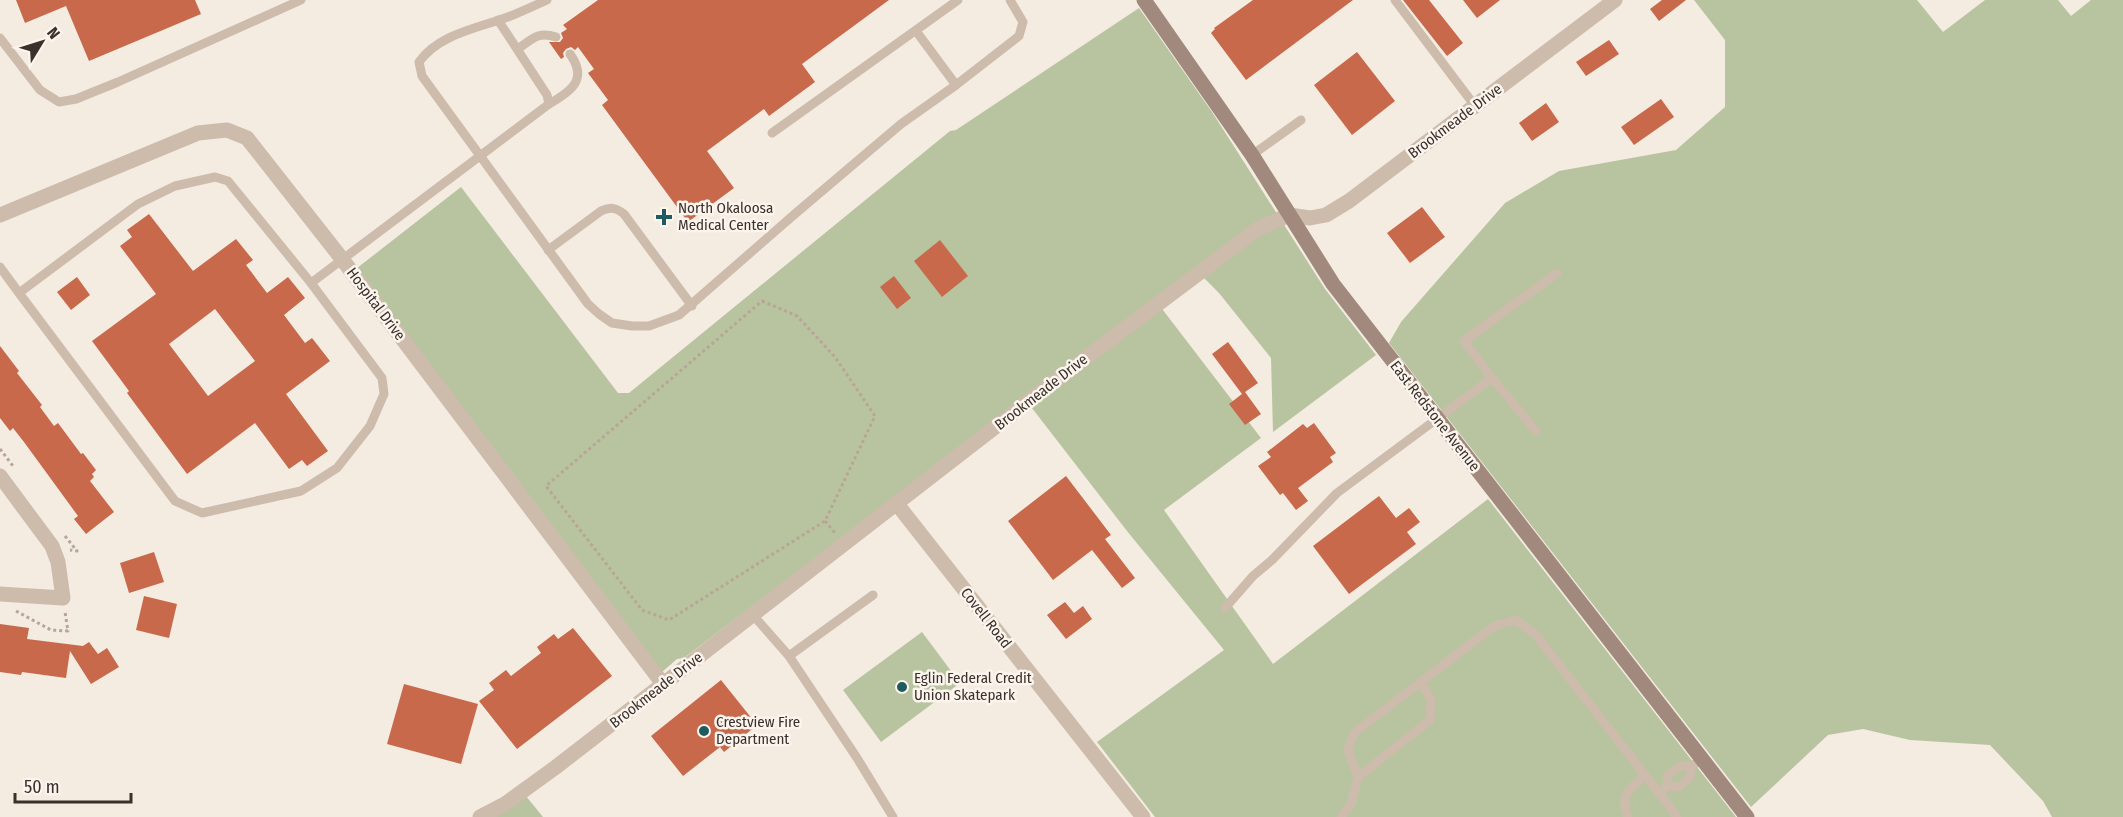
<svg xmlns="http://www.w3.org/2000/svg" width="2123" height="817" viewBox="0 0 2123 817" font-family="'Fira Sans Condensed',sans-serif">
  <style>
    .green { fill: #b8c4a0 }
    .building { fill: #c8694b; fill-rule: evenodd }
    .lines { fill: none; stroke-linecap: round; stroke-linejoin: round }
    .path { stroke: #b9a596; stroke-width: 3; stroke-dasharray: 3 3; stroke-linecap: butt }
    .lane { stroke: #cdbbac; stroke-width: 9 }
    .street { stroke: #cdbbac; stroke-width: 15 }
    .secondary { stroke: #a18a7d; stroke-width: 15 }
    .poi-dot { fill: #1f5a5e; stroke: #fbf5ee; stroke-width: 2 }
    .labels { text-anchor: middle; stroke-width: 5; stroke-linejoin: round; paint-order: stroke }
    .street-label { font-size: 15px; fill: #3b302b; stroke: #fbf5ee }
    .poi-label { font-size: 15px; fill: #3b302b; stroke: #fbf5ee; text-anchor: start }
  </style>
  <rect width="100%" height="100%" fill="#f4ebe1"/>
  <g class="green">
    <polygon points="1694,0 1917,0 1943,32 1985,0 2058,0 2071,16 2091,0 2123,0 2123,817 2052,817 2043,801 1990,745 1910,740 1863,729 1828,735 1751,807 1389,343 1401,322 1505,203 1559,171 1676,150 1725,107 1725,40"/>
    <polygon points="1139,8 1212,112 1325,289 1376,355 1273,432 1271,358 1219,293 1196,270 1156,301 1261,438 1164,510 1273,664 1488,499 1736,817 1155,817 1097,742 1224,650 1127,531 1025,399 684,658 677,659 662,672 352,272 461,187 618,393 629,393 950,131 956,130"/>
    <polygon points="922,632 960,683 881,742 843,690"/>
    <polygon points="521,790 543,817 478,817"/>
  </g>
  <g class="building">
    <polygon points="16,0 195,0 201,14 89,61 66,6 25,23"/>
    <polygon points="598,0 889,0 802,64 815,82 769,116 764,109 707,151 734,188 688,222 602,105 608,100 588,73 594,69 578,47 575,50 571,47 566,49 563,53 564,57 561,59 549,42 560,42 563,38 561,33 567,29 563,25"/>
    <polygon points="1253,0 1353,0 1246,80 1211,33 1215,29 1214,28"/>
    <polygon points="1403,0 1429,0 1463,43 1447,56"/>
    <polygon points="1463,0 1500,0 1477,18"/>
    <polygon points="1662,0 1686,0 1659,21 1650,9"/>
    <polygon points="1609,40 1619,54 1586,76 1576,62"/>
    <polygon points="1357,52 1395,101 1352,135 1314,85"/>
    <polygon points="1661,99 1674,117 1634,145 1621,127"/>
    <polygon points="1546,103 1559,122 1532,141 1519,123"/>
    <polygon points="1422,207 1445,237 1410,263 1387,233"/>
    <path d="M 149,214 L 193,271 L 236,239 L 253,260 L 246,265 L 267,293 L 288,277 L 305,298 L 284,315 L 305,343 L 312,338 L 330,361 L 286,394 L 328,451 L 307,466 L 302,460 L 289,469 L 255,423 L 187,474 L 127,393 L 129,391 L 92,341 L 156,294 L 120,246 L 132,237 L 127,230 ZM 215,309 L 255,361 L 208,396 L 169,344 Z"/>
    <polygon points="940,240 968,276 942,297 914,261"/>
    <polygon points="894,276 911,298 897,309 880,287"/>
    <polygon points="77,277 90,295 71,310 57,292"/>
    <polygon points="1228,342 1258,383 1245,392 1261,414 1245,425 1229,404 1242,394 1212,354"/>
    <polygon points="0,346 19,371 17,373 42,405 40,407 54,426 58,423 81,454 83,453 96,470 92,474 94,477 90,481 114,512 86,534 74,519 78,516 24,442 13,428 10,431 0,418"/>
    <polygon points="1314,423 1336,453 1330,457 1333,462 1298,488 1308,501 1296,510 1283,493 1280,495 1258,466 1271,457 1267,452 1303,424 1307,428"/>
    <polygon points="1066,476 1111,535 1105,539 1135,578 1122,588 1092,550 1053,580 1008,521"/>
    <polygon points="1379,496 1396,518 1409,508 1420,522 1407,532 1416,544 1349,594 1313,546"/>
    <polygon points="154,552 164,582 129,593 120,563"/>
    <polygon points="144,596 177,604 169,638 136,630"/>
    <polygon points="1065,602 1074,613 1083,606 1092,619 1066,639 1047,615"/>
    <polygon points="0,624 29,628 27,639 83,646 89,642 98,654 107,648 119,667 91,684 70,651 66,678 22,672 21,675 0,672"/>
    <polygon points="573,628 612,676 517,749 479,701 494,690 489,683 506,670 511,676 541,653 537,647 554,634 558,639"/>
    <polygon points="721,680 757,725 724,752 720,747 683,776 651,736"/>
    <polygon points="404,684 478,704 461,764 387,744"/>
  </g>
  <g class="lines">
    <g class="path">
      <polygon points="762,301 797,316 835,357 875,416 825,521 669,620 642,610 546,486"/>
      <polyline points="0,449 13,466"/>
      <polyline points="825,521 835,533"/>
      <polyline points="65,536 77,551 70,550"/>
      <polyline points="16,611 51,630 68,631 65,612"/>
    </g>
    <g class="lane">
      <path d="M 547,0 C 534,6 521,12 508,17 C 478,28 439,34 419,62 L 422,76 L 588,304 L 599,314 L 612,323 L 632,326 L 649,326 L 679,315 L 796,213 L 901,124 L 956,85 L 1019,36 L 1023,22 L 1010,0"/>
      <polyline points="1395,0 1475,106"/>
      <polyline points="916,31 956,85"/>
      <polyline points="0,38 40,90 59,102 76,99 118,82 301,0"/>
      <path d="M 518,49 C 532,39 538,31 556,37"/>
      <path d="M 549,104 C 572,91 588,79 570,54"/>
      <polyline points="772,133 958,0"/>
      <polyline points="1252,155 1301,120"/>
      <path d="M 548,250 L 601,211 C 611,207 615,207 624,214 L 692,306"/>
      <polyline points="0,267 19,293 175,501 202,513 301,491 337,468 370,426 384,394 382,378 311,283 228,181 215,177 175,186 138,204 19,293"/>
      <polyline points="311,283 549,104 547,95 498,20"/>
      <polyline points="1492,378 1464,341 1557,273"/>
      <polyline points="1225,608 1253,576 1272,560 1337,493 1492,378 1536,431"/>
      <polyline points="753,615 789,656 857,758 893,817"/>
      <polyline points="789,656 873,595"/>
      <polyline points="1358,777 1430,720 1431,700 1421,682"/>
      <polyline points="1667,786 1679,787 1690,777 1692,766"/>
      <polyline points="1659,793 1677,817"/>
      <polyline points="1341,817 1351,804 1358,777 1348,750 1354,733 1494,626 1516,620 1536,635 1659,793 1667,786 1668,775 1680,766 1692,766 1702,759"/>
      <path d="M 1628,817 C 1619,797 1629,788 1645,776"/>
    </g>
    <g class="street">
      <polyline points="0,215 198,133 227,130 247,138 342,259 663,684"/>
      <polyline points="0,476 52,546 58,562 63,598 0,594"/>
      <polyline points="897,504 1143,817"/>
      <polyline points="480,817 505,804 556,767 1030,400 1259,228 1289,215 1310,218 1326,215 1349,201 1615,0"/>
    </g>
    <polyline class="secondary" points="1144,0 1252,155 1333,284 1747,817"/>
  </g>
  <g class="poi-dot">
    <path d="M661 208h6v6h6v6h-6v6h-6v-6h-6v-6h6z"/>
    <circle cx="902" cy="687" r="6"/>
    <circle cx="704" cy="731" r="6"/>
  </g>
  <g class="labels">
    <g class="street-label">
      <text transform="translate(1455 121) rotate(-37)" y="5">Brookmeade Drive</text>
      <text transform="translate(376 304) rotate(53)" y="5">Hospital Drive</text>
      <text transform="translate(1041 392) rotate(-38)" y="5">Brookmeade Drive</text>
      <text transform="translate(1435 416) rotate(52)" y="5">East Redstone Avenue</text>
      <text transform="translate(986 618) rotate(52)" y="5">Covell Road</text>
      <text transform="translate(656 690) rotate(-38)" y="5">Brookmeade Drive</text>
    </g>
    <g class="poi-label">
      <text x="678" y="213">North Okaloosa<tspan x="678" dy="17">Medical Center</tspan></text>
      <text x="914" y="683">Eglin Federal Credit<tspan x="914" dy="17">Union Skatepark</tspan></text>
      <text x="716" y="727">Crestview Fire<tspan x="716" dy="17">Department</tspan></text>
    </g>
  </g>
  <g transform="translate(42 42) rotate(52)" stroke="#fbf5ee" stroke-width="4.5" paint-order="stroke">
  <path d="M0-4.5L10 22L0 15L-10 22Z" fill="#3b302b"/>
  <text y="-9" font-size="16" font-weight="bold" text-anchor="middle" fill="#3b302b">N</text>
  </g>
  <path d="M15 793v9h116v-9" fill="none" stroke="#3b302b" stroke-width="3"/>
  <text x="24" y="793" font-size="18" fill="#3b302b" stroke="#fbf5ee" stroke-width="4.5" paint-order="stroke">50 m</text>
</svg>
